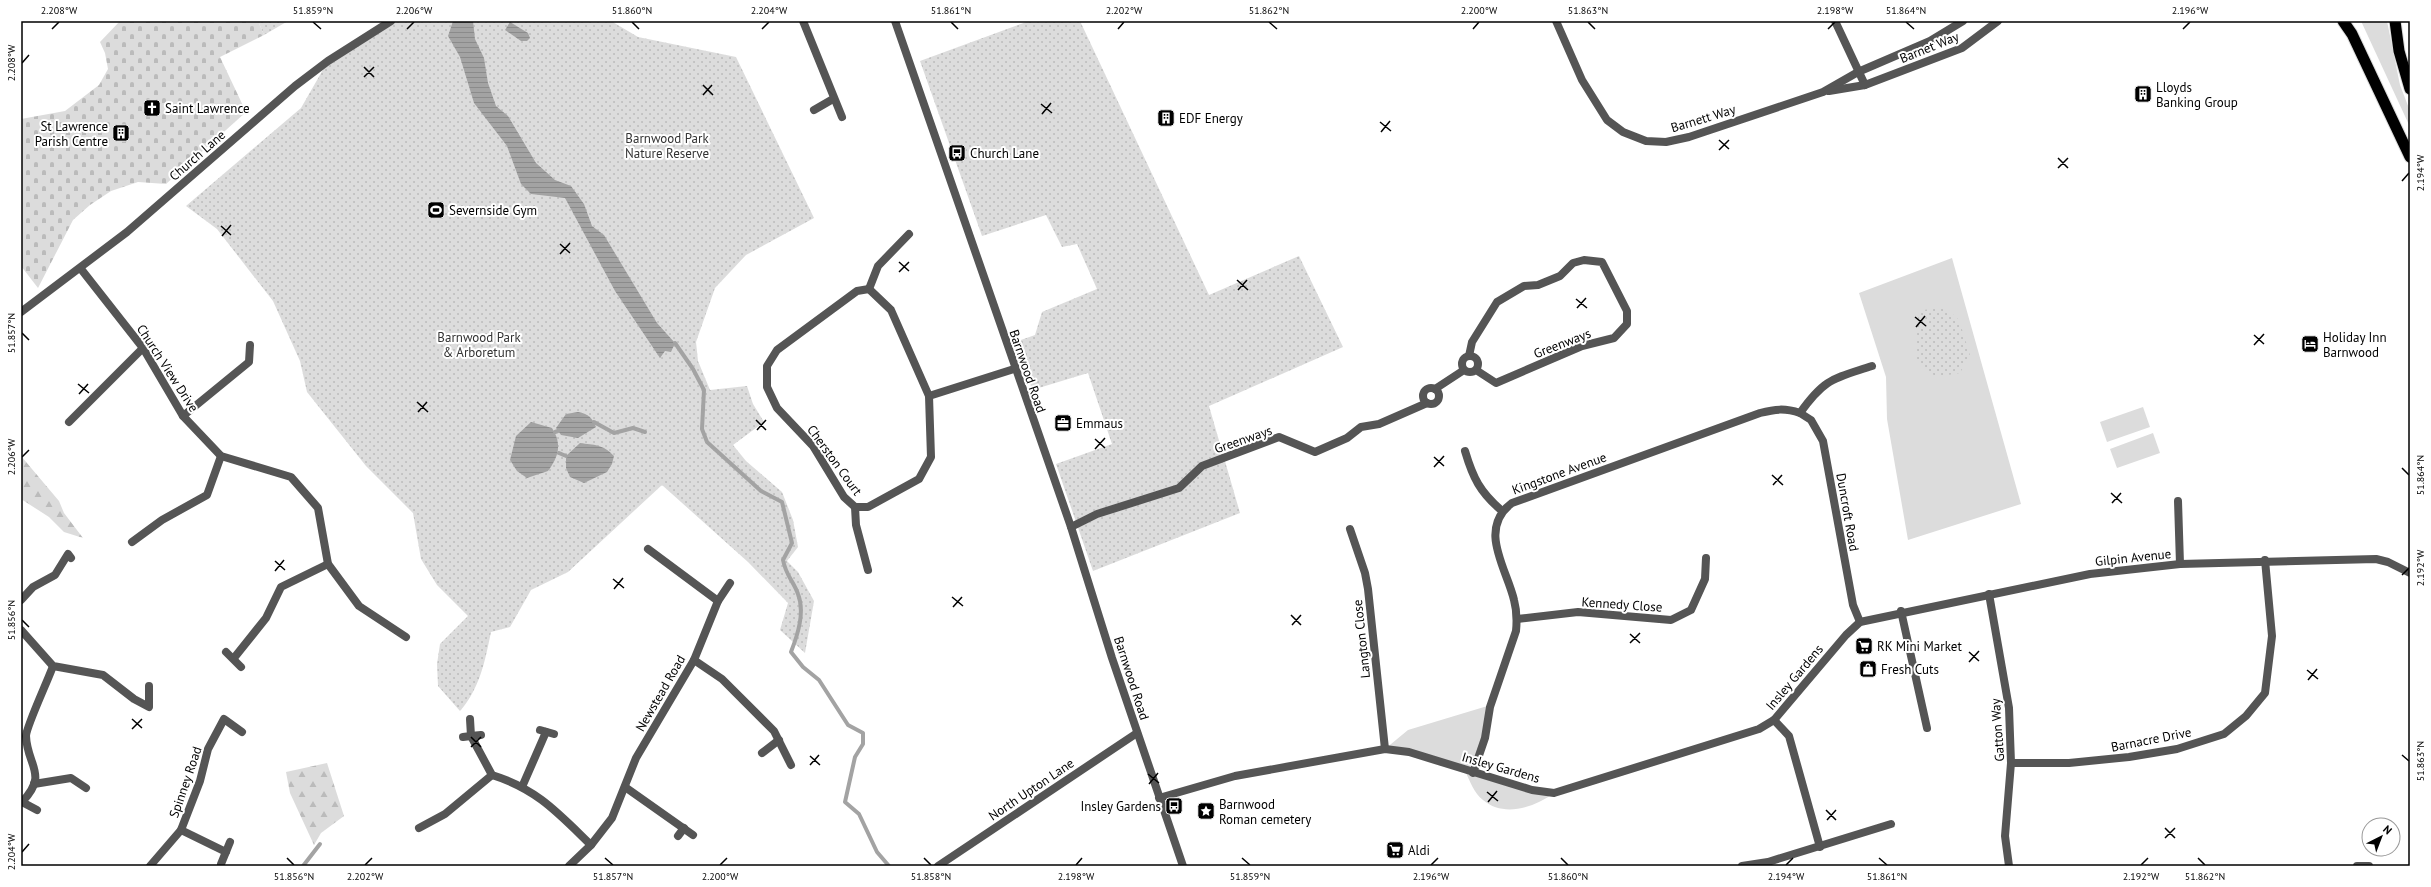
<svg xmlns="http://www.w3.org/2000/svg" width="2431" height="887" viewBox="0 0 2431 887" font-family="'PT Sans',sans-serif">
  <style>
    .green { fill: #dcdcdc }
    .forest { fill: url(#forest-firs) }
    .cemetery { fill: url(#cemetery-stones) }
    .park { fill: url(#park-dots) }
    .water { fill: url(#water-rules) }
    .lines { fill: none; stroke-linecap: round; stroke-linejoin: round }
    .stream { stroke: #a3a3a3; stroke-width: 4 }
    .trunk-casing { stroke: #dbdbdb; stroke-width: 13 }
    .minor { stroke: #555; stroke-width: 8 }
    .tertiary { stroke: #555; stroke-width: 8 }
    .trunk { stroke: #000; stroke-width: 11 }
    .ticks { fill: none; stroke: #000; stroke-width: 1.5 }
    .labels { text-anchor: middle; stroke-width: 4; stroke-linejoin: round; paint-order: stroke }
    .street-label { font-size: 13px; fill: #000; stroke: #fff }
    .poi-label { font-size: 13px; fill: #000; stroke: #fff; text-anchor: start }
    .park-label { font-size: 13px; fill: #333; stroke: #fff }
    .neatline { fill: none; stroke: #000; stroke-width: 1.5 }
    .ticks-label { font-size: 10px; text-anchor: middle; fill: #000 }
  </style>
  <defs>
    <pattern id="forest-firs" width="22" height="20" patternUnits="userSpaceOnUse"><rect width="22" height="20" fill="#dcdcdc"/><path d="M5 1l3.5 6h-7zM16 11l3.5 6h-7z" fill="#bbb"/></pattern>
    <pattern id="cemetery-stones" width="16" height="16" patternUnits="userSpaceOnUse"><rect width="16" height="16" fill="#dcdcdc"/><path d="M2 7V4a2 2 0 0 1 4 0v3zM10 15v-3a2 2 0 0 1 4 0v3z" fill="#bbb"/></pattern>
    <pattern id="park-dots" width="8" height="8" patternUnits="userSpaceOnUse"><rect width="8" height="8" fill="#dcdcdc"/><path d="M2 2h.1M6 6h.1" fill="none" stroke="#bbb" stroke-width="1.8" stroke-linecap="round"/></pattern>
    <pattern id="water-rules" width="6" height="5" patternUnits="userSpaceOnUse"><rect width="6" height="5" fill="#a3a3a3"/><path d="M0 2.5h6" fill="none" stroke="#8b8b8b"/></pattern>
  </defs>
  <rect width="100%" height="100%" fill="#fff"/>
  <g class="green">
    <polygon points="2361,21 2387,21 2400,85 2410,111 2410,127"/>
    <polygon points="1952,258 2021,504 1908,540 1887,419 1886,377 1859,293"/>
    <polygon points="2143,407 2150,427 2107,442 2100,422"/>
    <polygon points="2153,433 2160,453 2117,468 2110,449"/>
    <path d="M 1494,704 L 1472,774 L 1554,793 C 1535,807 1504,818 1483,800 C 1474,793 1470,781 1465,771 L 1385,749 L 1408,730 Z"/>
  </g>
  <g class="forest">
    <polygon points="21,456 59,501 64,513 83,538 64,532 49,517 21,499"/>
    <polygon points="327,763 344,816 321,833 314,845 290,793 286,772"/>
  </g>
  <polygon class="cemetery" points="120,21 258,21 264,35 220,57 246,112 166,184 138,182 111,191 90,205 73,220 38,288 21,266 21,119 65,111 99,85 108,69 105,53 100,42"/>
  <g class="park">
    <polygon points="258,21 288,21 264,35"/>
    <path d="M 391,21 L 611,21 L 638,37 L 736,57 L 814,218 L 746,255 L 715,288 L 696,342 L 698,361 L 710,390 L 747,386 L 753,404 L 764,422 L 733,445 L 746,461 L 782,492 L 793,520 L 798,547 L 787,561 L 798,572 L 814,601 L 805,653 L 780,630 L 788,603 L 748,562 L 662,485 L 568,572 L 531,590 L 510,627 L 491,632 C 485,661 480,688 460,711 L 438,686 L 437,664 L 440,644 L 468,616 L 437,585 L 421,559 L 413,513 L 366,466 L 307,392 L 300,361 L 273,301 L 217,229 L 186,206 L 301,108 L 328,61 Z"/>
    <polygon points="1029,21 1080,21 1209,295 1299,256 1343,347 1209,406 1240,513 1093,571 1056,464 1112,444 1088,373 1032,390 1018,341 1035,335 1042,312 1097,289 1077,244 1062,247 1046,215 982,236 920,61"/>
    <polygon points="1945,307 1959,320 1970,355 1960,373 1936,377 1917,361 1915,322 1923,310"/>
  </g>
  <g class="water">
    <polygon points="453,21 473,21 475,39 484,58 488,83 496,106 508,116 536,163 555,180 571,186 584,204 592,226 604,235 657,323 675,343 671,352 665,351 660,358 615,291 565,198 531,194 521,184 507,146 474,103 460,57 448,36"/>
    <polygon points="510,22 528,33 530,38 527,41 521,41 505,30"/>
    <path d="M 578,412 C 588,414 592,417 596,427 L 578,438 L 561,435 L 556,428 L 566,414 Z"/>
    <path d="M 531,422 L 552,428 C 562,444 559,456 548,471 L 527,478 L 517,471 L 510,460 L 516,436 Z"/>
    <path d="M 580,443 C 594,445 603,444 614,456 L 612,464 L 607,472 L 584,483 L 570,477 L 566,468 L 566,456 Z"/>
  </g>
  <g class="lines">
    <g class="stream">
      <path d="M 675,343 L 693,369 L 704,390 L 702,429 L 707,442 L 761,491 L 782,502 L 792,543 L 783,560 C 786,576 793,580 798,594 C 805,612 798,634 791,652 L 803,667 L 819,680 L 848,725 L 863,733 L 863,744 L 855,757 L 845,802 L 859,814 L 877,852 L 889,866"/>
      <polyline points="594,422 614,433 633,428 645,432"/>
      <polyline points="555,432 558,431"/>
      <polyline points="559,453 566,456"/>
      <polyline points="303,866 320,844"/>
    </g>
    <defs>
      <g id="trunk">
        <polyline points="2343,21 2352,34 2410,157"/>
        <polyline points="2395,21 2399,51 2410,89"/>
      </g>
    </defs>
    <use href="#trunk" class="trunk-casing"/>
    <g class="minor">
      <polyline points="803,21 842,117"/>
      <polyline points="1556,21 1582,80 1607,120 1623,132 1646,141 1666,142 1689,137 1823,92 1858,72 1930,41 1963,21"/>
      <polyline points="1835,21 1865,85"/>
      <polyline points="1829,91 1865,85 1962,48 1998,21"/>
      <polyline points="814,110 833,99"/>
      <polyline points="81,269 143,348 183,416 221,456 291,477 318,508 328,564 359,606 406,637"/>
      <polygon points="869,289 891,310 929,396 931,457 919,479 868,507 855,507 844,497 813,446 777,408 767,387 767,366 777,350 857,291"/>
      <polyline points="869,289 878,266 909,234"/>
      <circle cx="1470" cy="364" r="8"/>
      <polyline points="1469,356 1472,342 1497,302 1524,286 1538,285 1560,276 1573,263 1584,260 1602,262 1627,311 1627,324 1614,338 1582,346 1496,383 1476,370"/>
      <circle cx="1431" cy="396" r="8"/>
      <polyline points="1435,389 1464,370"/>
      <polyline points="929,396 1014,369"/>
      <polyline points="1800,413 1811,420 1823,441 1853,605 1860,622"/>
      <polyline points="183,416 249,362 250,345"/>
      <polyline points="69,422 143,348"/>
      <path d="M 1465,451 C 1473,478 1480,492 1501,510"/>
      <polyline points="2178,501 2180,564"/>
      <polyline points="855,507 856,525 868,570"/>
      <polyline points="1071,527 1097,514 1179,488 1202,466 1279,437 1315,452 1347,438 1361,427 1379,424 1427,403"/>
      <polyline points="1350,529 1365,573 1368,589 1385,749"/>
      <polyline points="132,542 162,520 207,495 221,456"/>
      <polyline points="1989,594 2009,708 2011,763 2005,836 2009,866"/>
      <polyline points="21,600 33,587 55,575 68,554 71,558"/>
      <polyline points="718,601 730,583"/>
      <polyline points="1901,611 1927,728"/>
      <polyline points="1517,619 1578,612 1671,620 1691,610 1705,579 1706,558"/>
      <polyline points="21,630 53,666 103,675 134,699 149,707 149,686"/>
      <polyline points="226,652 241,667"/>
      <polyline points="234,658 266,618 281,587 328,564"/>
      <polyline points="694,660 722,679 774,731 791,765"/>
      <polyline points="1774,720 1789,736 1820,847"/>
      <polyline points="540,730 554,734"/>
      <path d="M 481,735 L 471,736 L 492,775 C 537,789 558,813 591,845"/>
      <polyline points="463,737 471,736 470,719"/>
      <polyline points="762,753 779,740"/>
      <polyline points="2011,763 2069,763 2129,757 2177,749 2224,734 2246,716 2265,693 2272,636 2265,560"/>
      <path d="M 1473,773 L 1485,738 L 1490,707 L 1516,631 C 1517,621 1517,611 1514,600 C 1507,569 1477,529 1512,503 L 1760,413 C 1775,409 1785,408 1800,413 C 1825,378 1833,379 1872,366"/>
      <polyline points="34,784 71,778 86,788"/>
      <polyline points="522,787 546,732"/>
      <polyline points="625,787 693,835"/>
      <polyline points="1159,798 1235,776 1385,749 1409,752 1532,790 1554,793 1759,729 1774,720 1846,635 1860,622 2090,574 2180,564 2376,559 2388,562 2410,573"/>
      <path d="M 37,810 L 22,802 C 49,774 27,766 26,736 C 26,727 49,678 53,666"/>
      <polyline points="419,828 445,814 492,775"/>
      <polyline points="181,830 226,852"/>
      <polyline points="678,836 684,828"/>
      <polyline points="221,864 230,842"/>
      <polyline points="150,866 181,830 200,781 208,749 224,719 242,732"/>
      <polyline points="569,866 591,845 612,818 636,758 694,660 718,601 648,549"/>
      <polyline points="1742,866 1768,862 1891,824"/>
      <polyline points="2357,866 2369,866"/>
    </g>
    <g class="tertiary">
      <polyline points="895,21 1071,527 1112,658 1183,866"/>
      <polyline points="21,312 127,232 295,86 328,61 391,21"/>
      <polyline points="938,866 1137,733"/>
    </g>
    <use href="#trunk" class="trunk"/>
  </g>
  <path class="ticks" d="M 313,22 L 321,29M 632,22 L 639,29M 951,22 L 958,29M 1269,22 L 1277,29M 1588,22 L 1595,29M 1906,22 L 1914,29M 52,29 L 59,22M 407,29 L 414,22M 762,29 L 769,22M 1118,29 L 1124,22M 1473,29 L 1479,22M 1828,29 L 1835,22M 2183,29 L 2190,22M 22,63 L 29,55M 364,67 L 374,77M 364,77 L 374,67M 703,85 L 713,95M 703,95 L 712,85M 1041,104 L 1052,113M 1042,114 L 1051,103M 1380,122 L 1391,131M 1381,132 L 1390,121M 1719,140 L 1729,149M 1719,150 L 1729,140M 2058,158 L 2068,168M 2058,168 L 2068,158M 2402,181 L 2409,173M 221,226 L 231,235M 222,236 L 231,225M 560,244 L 570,253M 560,254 L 570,243M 899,262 L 909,271M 899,272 L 909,262M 1237,280 L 1248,290M 1238,290 L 1247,280M 1576,299 L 1587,308M 1577,308 L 1586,298M 1915,317 L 1926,326M 1916,327 L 1925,316M 22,333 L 29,340M 2254,335 L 2264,344M 2254,345 L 2264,334M 78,384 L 89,393M 79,394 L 88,384M 417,402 L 428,412M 418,412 L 427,402M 756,420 L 766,430M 757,430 L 766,420M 1095,439 L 1105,448M 1095,449 L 1105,438M 22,457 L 29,450M 1434,457 L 1444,466M 1434,467 L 1444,456M 2402,468 L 2409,475M 1772,475 L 1783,485M 1773,485 L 1782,475M 2111,493 L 2122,503M 2112,503 L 2121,493M 275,561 L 285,570M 275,571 L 284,560M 2402,575 L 2409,568M 613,579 L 624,588M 614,589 L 623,578M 952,597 L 963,606M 953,607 L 962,597M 1291,615 L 1301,625M 22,620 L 29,627M 1292,625 L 1301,615M 1630,634 L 1640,643M 1630,643 L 1640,633M 1969,652 L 1979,661M 1969,662 L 1979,651M 2307,670 L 2318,679M 2308,680 L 2317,669M 132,719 L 142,728M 132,729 L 142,719M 471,737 L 481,747M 471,747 L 481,737M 2402,755 L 2409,761M 810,756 L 820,765M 810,765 L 819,755M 1148,774 L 1159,783M 1149,784 L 1158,773M 1487,792 L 1498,801M 1488,802 L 1497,791M 1826,810 L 1836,820M 1827,820 L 1836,810M 2165,828 L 2175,838M 2165,838 L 2175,828M 22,852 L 29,844M 287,858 L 294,865M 605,858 L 613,865M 924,858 L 931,865M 1242,858 L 1250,865M 1561,858 L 1568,865M 1879,858 L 1887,865M 2198,858 L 2205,865M 365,865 L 372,858M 720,865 L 727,858M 1076,865 L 1082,858M 1431,865 L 1438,858M 1786,865 L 1793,858M 2141,865 L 2148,858"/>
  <defs>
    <symbol id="building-square" viewBox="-11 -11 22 22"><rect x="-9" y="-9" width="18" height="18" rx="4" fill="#000" stroke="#fff"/><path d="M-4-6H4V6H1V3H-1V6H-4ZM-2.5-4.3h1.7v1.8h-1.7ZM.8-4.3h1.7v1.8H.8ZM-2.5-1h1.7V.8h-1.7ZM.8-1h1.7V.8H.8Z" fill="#fff"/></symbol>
    <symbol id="church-square" viewBox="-11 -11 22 22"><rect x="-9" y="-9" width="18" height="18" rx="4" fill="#000" stroke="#fff"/><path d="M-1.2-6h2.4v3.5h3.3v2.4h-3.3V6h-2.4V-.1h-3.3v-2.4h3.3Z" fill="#fff"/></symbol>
    <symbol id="bus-square" viewBox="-11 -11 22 22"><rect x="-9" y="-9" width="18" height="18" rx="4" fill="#000" stroke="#fff"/><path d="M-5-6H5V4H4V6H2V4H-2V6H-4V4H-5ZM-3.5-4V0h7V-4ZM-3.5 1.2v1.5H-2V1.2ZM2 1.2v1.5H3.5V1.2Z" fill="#fff"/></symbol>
    <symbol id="stadium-square" viewBox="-11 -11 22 22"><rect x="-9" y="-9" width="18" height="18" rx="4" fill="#000" stroke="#fff"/><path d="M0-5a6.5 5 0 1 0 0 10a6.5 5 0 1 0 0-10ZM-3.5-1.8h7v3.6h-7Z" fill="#fff"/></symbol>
    <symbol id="hotel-square" viewBox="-11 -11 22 22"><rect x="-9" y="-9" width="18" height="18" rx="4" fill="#000" stroke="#fff"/><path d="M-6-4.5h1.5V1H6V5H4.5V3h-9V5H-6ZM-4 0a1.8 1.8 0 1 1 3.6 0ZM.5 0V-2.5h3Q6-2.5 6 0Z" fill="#fff"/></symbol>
    <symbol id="office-square" viewBox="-11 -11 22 22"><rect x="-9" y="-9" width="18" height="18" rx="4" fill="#000" stroke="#fff"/><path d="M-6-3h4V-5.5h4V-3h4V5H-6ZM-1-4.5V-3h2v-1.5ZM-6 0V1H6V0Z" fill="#fff"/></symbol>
    <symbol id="supermarket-square" viewBox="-11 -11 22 22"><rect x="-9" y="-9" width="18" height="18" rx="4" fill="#000" stroke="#fff"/><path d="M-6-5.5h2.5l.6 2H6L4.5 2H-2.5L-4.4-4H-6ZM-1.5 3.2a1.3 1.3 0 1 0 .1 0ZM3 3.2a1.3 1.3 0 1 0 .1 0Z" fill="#fff"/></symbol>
    <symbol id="shop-square" viewBox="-11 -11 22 22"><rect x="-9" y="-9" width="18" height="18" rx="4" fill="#000" stroke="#fff"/><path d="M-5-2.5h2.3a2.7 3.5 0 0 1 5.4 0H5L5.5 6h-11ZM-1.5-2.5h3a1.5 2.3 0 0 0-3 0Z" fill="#fff"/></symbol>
    <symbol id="sight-square" viewBox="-11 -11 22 22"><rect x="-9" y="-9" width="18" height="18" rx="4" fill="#000" stroke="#fff"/><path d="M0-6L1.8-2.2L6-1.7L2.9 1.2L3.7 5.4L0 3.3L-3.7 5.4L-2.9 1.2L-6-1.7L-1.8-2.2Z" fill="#fff"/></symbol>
  </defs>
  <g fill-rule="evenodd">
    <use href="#building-square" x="2133" y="84" width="20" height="20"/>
    <use href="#church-square" x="142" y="98" width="20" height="20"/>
    <use href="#building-square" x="1156" y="108" width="20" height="20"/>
    <use href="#building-square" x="111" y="123" width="20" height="20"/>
    <use href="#bus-square" x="947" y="143" width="20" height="20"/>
    <use href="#stadium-square" x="426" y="200" width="20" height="20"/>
    <use href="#hotel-square" x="2300" y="334" width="20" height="20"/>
    <use href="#office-square" x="1053" y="413" width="20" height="20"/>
    <use href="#supermarket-square" x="1854" y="636" width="20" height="20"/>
    <use href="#shop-square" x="1858" y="659" width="20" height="20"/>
    <use href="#bus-square" x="1164" y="796" width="20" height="20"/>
    <use href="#sight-square" x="1196" y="801" width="20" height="20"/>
    <use href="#supermarket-square" x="1385" y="840" width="20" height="20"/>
  </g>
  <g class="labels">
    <g class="street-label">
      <text transform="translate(1929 47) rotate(-22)" y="5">Barnet Way</text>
      <text transform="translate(1703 118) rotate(-17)" y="5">Barnett Way</text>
      <text transform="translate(197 155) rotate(-41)" y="5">Church Lane</text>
      <text transform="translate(1562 343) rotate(-21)" y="5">Greenways</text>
      <text transform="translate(168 368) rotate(57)" y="5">Church View Drive</text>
      <text transform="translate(1028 371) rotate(71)" y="5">Barnwood Road</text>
      <text transform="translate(1243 439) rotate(-19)" y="5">Greenways</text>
      <text transform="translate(835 460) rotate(54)" y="5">Cherston Court</text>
      <text transform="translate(1559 473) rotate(-20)" y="5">Kingstone Avenue</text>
      <text transform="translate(1848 512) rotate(80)" y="5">Duncroft Road</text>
      <text transform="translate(2133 557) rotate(-6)" y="5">Gilpin Avenue</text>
      <text transform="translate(1622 604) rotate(4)" y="5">Kennedy Close</text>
      <text transform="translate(1361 639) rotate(-96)" y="5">Langton Close</text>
      <text transform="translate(1794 677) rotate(-50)" y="5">Insley Gardens</text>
      <text transform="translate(1132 678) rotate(72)" y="5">Barnwood Road</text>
      <text transform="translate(660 693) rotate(-60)" y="5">Newstead Road</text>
      <text transform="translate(1997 730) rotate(-94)" y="5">Gatton Way</text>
      <text transform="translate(2151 739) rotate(-11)" y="5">Barnacre Drive</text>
      <text transform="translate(1501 767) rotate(16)" y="5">Insley Gardens</text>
      <text transform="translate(185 782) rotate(-71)" y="5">Spinney Road</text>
      <text transform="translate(1031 789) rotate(-34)" y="5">North Upton Lane</text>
    </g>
    <g class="poi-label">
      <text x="2156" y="92">Lloyds<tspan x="2156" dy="15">Banking Group</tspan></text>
      <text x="165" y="113">Saint Lawrence</text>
      <text x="1179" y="123">EDF Energy</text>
      <text x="108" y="131" text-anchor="end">St Lawrence<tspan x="108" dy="15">Parish Centre</tspan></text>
      <text x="970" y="158">Church Lane</text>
      <text x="449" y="215">Severnside Gym</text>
      <text x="2323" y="342">Holiday Inn<tspan x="2323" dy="15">Barnwood</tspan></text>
      <text x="1076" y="428">Emmaus</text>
      <text x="1877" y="651">RK Mini Market</text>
      <text x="1881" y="674">Fresh Cuts</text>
      <text x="1219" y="809">Barnwood<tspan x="1219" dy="15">Roman cemetery</tspan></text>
      <text x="1161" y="811" text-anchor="end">Insley Gardens</text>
      <text x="1408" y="855">Aldi</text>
    </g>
    <g class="park-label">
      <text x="667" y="143">Barnwood Park<tspan x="667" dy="15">Nature Reserve</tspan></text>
      <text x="479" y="342">Barnwood Park<tspan x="479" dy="15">&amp; Arboretum</tspan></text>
    </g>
  </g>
  <rect width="2431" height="887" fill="none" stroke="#ffffff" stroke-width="44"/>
  <g transform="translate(2381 837) rotate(42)"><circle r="19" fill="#ffffff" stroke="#999999"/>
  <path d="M0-3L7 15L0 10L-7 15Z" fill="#000000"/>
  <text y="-6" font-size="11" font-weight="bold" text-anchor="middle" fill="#000000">N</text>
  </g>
  <rect x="22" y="22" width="2387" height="843" class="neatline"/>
  <g class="ticks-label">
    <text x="59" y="14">2.208°W</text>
    <text x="313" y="14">51.859°N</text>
    <text x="414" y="14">2.206°W</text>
    <text x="632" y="14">51.860°N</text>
    <text x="769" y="14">2.204°W</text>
    <text x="951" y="14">51.861°N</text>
    <text x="1124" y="14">2.202°W</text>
    <text x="1269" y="14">51.862°N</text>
    <text x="1479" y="14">2.200°W</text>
    <text x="1588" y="14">51.863°N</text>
    <text x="1835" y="14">2.198°W</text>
    <text x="1906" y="14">51.864°N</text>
    <text x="2190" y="14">2.196°W</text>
    <text transform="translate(11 63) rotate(-90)" y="4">2.208°W</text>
    <text transform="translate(2420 173) rotate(-90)" y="4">2.194°W</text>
    <text transform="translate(11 333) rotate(-90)" y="4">51.857°N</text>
    <text transform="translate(11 457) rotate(-90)" y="4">2.206°W</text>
    <text transform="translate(2420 475) rotate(-90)" y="4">51.864°N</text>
    <text transform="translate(2420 568) rotate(-90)" y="4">2.192°W</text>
    <text transform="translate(11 620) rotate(-90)" y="4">51.856°N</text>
    <text transform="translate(2420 761) rotate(-90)" y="4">51.863°N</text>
    <text transform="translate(11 852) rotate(-90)" y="4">2.204°W</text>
    <text x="294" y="880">51.856°N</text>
    <text x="365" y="880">2.202°W</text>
    <text x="613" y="880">51.857°N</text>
    <text x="720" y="880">2.200°W</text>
    <text x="931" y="880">51.858°N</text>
    <text x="1076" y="880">2.198°W</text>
    <text x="1250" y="880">51.859°N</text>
    <text x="1431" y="880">2.196°W</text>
    <text x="1568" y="880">51.860°N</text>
    <text x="1786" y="880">2.194°W</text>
    <text x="1887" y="880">51.861°N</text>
    <text x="2141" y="880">2.192°W</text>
    <text x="2205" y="880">51.862°N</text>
  </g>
</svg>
